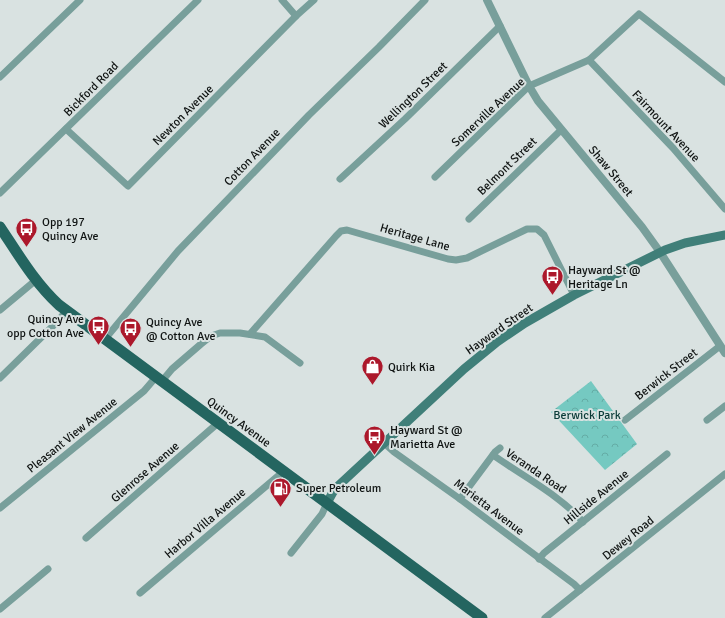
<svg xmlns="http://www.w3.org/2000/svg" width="725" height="618" viewBox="0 0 725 618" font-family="Signika,sans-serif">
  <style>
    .park { fill: url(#park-crowns) }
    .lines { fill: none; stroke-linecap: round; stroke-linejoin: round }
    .minor { stroke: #789f9b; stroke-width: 7 }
    .tertiary { stroke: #789f9b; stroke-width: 8 }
    .secondary { stroke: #407f79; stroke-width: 9 }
    .primary { stroke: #246560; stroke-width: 11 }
    .labels { text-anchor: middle; stroke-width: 4; stroke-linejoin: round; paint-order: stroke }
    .street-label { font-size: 12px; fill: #101413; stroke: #d9e2e1 }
    .poi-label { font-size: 12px; fill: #101413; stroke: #d9e2e1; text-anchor: start }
    .park-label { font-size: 12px; fill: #0a3b38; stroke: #d9e2e1 }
  </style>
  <defs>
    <pattern id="park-crowns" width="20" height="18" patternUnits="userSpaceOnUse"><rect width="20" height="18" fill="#75c9c1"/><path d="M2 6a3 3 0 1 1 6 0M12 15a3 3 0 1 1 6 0" fill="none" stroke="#64aca5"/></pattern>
  </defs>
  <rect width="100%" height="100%" fill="#d9e2e1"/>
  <polygon class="park" points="591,381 637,444 605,470 551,412"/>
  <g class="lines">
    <g class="minor">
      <polyline points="282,0 296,16"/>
      <polyline points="589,60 673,148 725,209"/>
      <polyline points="0,77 80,0"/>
      <polyline points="66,129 128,186 296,16 314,0"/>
      <polyline points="435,177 529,86 589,60 639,14 725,82"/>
      <polyline points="340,179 405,119 500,26"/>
      <polyline points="0,193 198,0"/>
      <polyline points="469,219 561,130"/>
      <polyline points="0,310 36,280"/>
      <polyline points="250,334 336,236 341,231 347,230 448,259 456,260 467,258 527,229 537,229 544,235 574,295"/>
      <polyline points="105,339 178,251 309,115 379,47 425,0"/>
      <polyline points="0,378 58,321 67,310"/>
      <polyline points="162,381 172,369 201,344 211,336 220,333 240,333 265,337 300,363"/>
      <polyline points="625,420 720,346"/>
      <polyline points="707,420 725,406"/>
      <polyline points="384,443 394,452 460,499 574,584 580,590"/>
      <path d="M 493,455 C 521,475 561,496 583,522"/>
      <polyline points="460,499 495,452 500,448"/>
      <polyline points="0,508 144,391 156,377"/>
      <polyline points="86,538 218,423"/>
      <polyline points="291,553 322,514 327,503"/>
      <polyline points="539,559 544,553 667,454"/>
      <polyline points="140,593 284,471"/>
      <polyline points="0,609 48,569"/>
      <polyline points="545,618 725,474"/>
    </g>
    <polyline class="tertiary" points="487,0 529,86 538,101 642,227 660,252 725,353"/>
    <polyline class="secondary" points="327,503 333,492 338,486 464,369 497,342 525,323 574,295 665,250 685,243 725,235"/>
    <path class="primary" d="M 0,227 C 18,254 35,283 59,305 L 482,618"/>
  </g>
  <defs>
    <symbol id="bus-pin" viewBox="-11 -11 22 30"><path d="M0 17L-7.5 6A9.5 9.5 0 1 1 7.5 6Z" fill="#ac182b" stroke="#d9e2e1"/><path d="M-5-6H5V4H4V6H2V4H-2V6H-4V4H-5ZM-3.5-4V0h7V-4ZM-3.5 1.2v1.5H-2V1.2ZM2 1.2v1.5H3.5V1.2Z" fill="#fff"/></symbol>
    <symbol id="shop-pin" viewBox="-11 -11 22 30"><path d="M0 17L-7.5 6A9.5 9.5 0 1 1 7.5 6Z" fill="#ac182b" stroke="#d9e2e1"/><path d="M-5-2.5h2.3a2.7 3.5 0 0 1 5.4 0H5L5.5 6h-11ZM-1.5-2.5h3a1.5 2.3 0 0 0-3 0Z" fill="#fff"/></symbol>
    <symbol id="fuel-pin" viewBox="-11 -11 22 30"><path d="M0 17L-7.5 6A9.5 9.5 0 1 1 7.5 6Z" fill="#ac182b" stroke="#d9e2e1"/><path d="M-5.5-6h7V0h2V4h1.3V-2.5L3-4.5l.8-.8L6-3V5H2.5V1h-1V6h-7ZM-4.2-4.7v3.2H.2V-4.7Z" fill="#fff"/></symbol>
  </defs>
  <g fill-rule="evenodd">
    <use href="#bus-pin" x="14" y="216" width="25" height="34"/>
    <use href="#bus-pin" x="540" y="264" width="25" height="34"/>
    <use href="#bus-pin" x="86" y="314" width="25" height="34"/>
    <use href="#bus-pin" x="118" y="316" width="25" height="34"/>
    <use href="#shop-pin" x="360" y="354" width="25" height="34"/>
    <use href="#bus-pin" x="362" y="424" width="25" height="34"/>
    <use href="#fuel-pin" x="268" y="476" width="25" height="34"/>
  </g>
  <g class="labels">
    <g class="street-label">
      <text transform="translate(91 89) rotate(-45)" y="4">Bickford Road</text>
      <text transform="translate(413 95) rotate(-44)" y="4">Wellington Street</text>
      <text transform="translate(488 112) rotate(-43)" y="4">Somerville Avenue</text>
      <text transform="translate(183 115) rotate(-45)" y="4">Newton Avenue</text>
      <text transform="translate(666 126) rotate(47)" y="4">Fairmount Avenue</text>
      <text transform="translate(252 157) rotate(-46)" y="4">Cotton Avenue</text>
      <text transform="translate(507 166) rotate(-44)" y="4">Belmont Street</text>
      <text transform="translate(611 171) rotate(50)" y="4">Shaw Street</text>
      <text transform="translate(415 237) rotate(16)" y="4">Heritage Lane</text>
      <text transform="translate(499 329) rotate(-35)" y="4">Hayward Street</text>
      <text transform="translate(666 374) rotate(-38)" y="4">Berwick Street</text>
      <text transform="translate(239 422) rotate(36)" y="4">Quincy Avenue</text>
      <text transform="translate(72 435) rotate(-39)" y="4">Pleasant View Avenue</text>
      <text transform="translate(536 471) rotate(34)" y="4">Veranda Road</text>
      <text transform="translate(145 472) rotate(-41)" y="4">Glenrose Avenue</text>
      <text transform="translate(596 497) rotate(-39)" y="4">Hillside Avenue</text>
      <text transform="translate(489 507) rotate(37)" y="4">Marietta Avenue</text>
      <text transform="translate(205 523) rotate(-40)" y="4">Harbor Villa Avenue</text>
      <text transform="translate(628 538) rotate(-39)" y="4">Dewey Road</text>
    </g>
    <g class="poi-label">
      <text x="42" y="226">Opp 197<tspan x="42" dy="14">Quincy Ave</tspan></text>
      <text x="568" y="274">Hayward St @<tspan x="568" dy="14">Heritage Ln</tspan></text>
      <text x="84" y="323" text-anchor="end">Quincy Ave<tspan x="84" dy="14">opp Cotton Ave</tspan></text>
      <text x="146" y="326">Quincy Ave<tspan x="146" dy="14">@ Cotton Ave</tspan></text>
      <text x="388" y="371">Quirk Kia</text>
      <text x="390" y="434">Hayward St @<tspan x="390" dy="14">Marietta Ave</tspan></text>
      <text x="296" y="492">Super Petroleum</text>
    </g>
    <g class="park-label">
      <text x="587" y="419">Berwick Park</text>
    </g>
  </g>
</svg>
